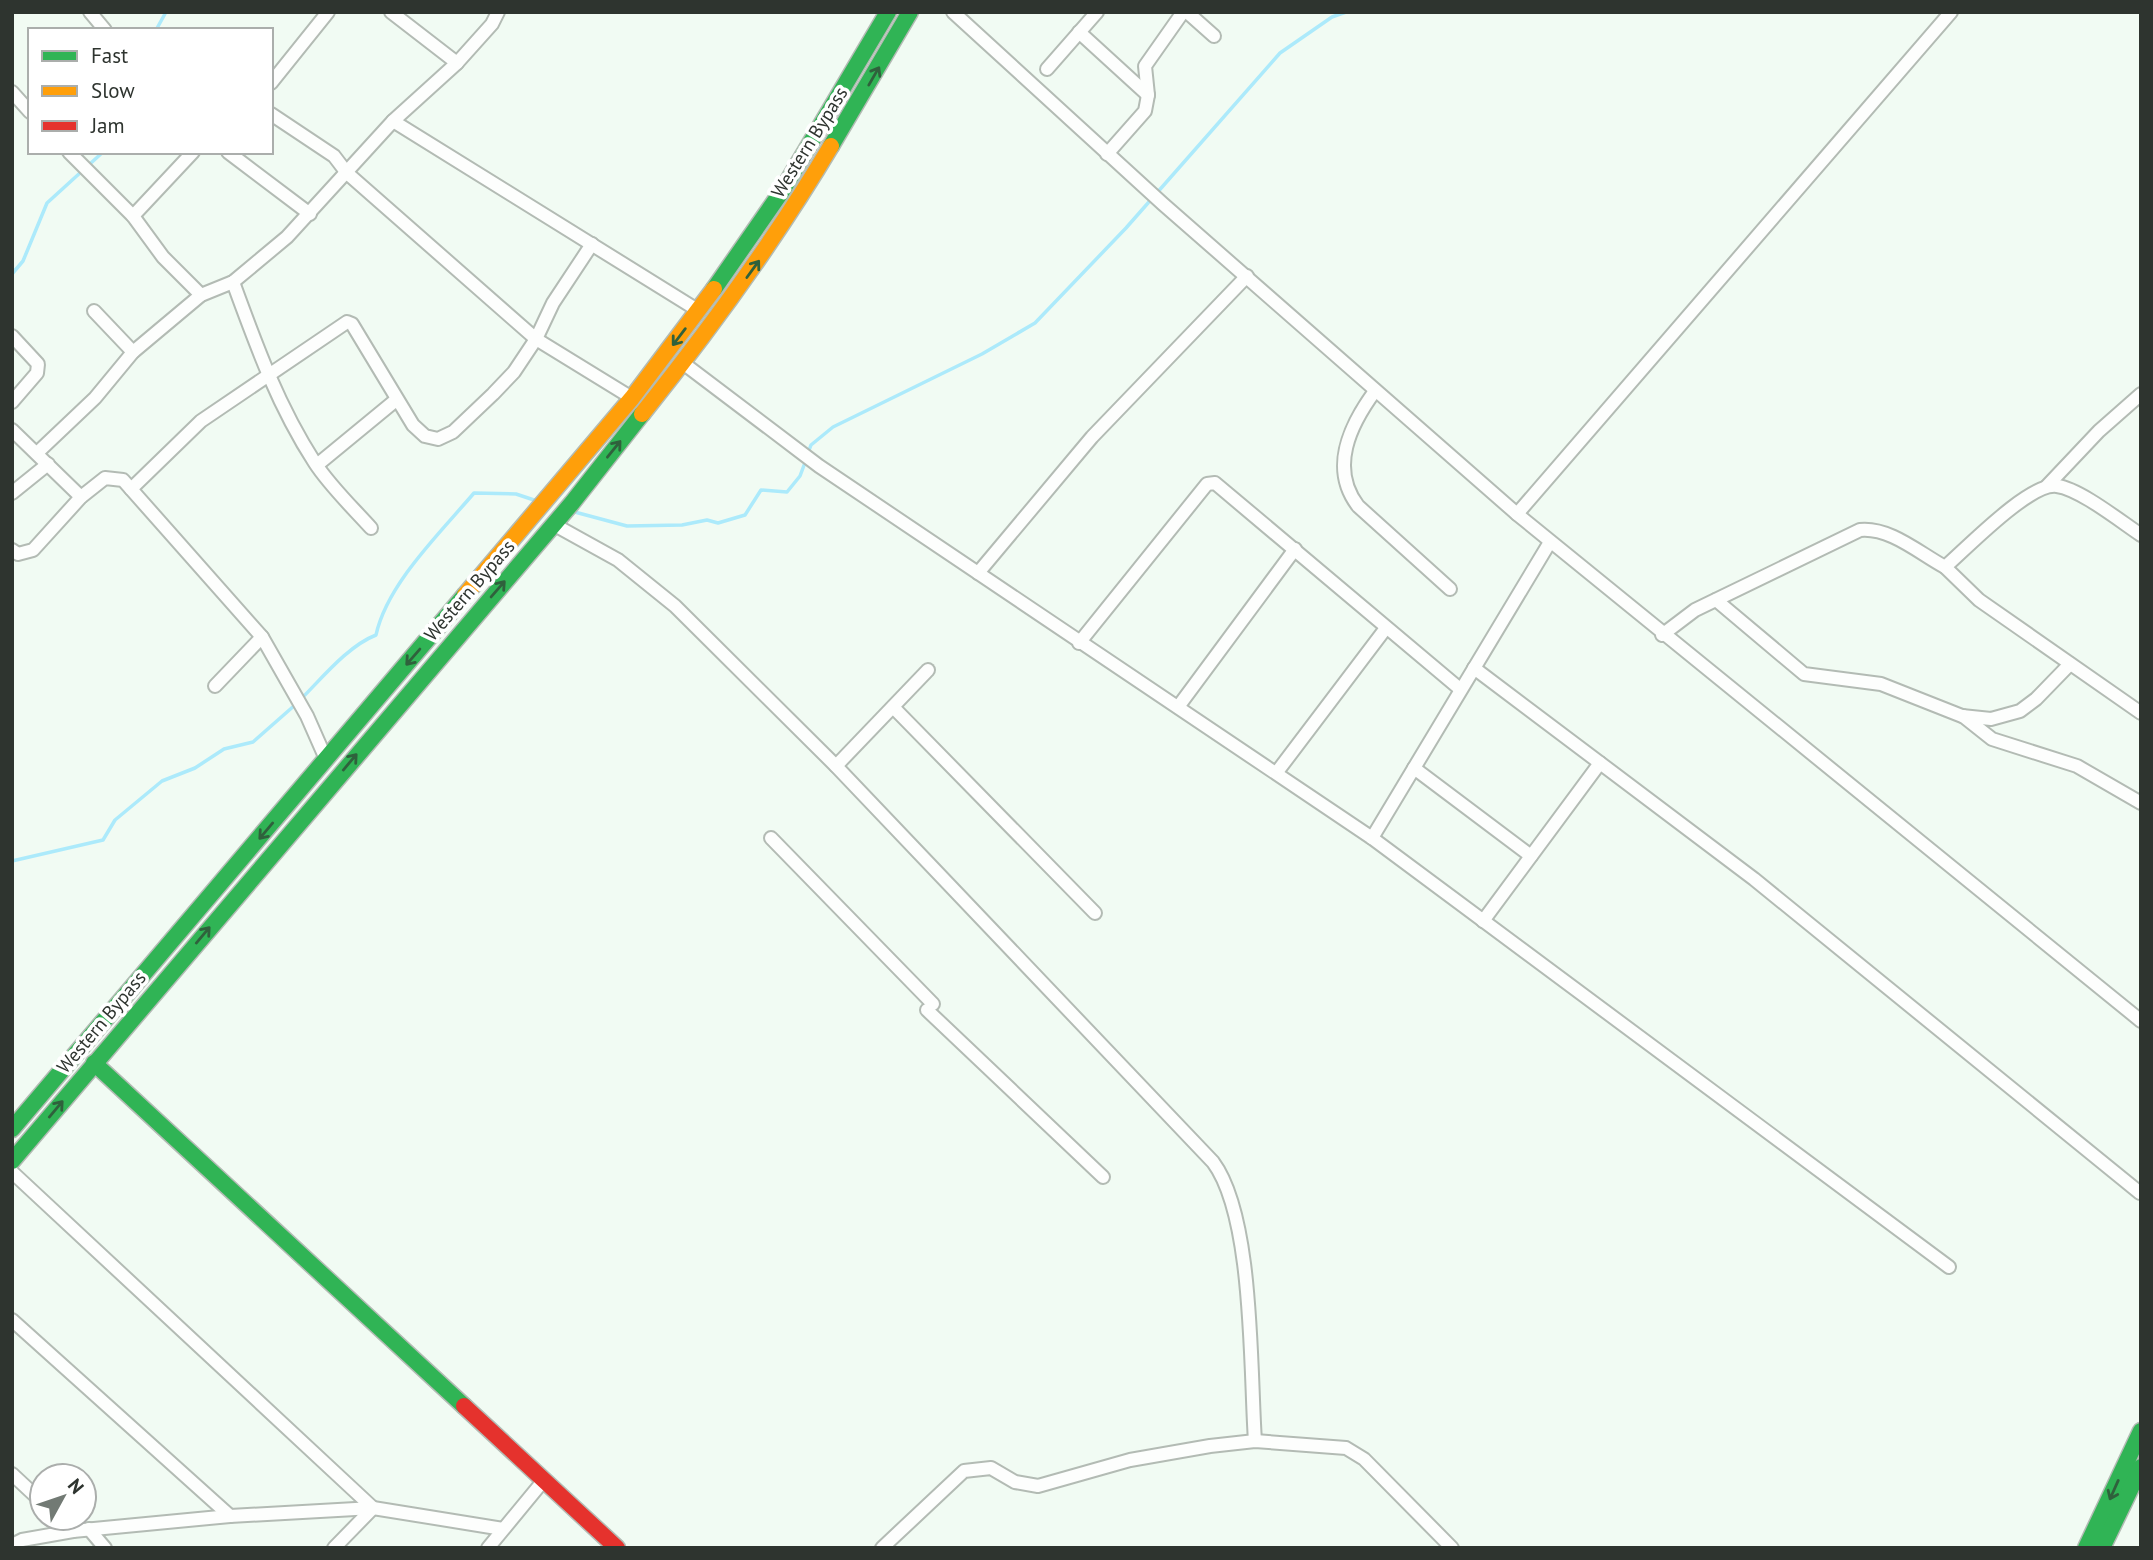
<svg xmlns="http://www.w3.org/2000/svg" width="2153" height="1560" viewBox="0 0 2153 1560" font-family="'PT Sans',sans-serif">
  <style>
    .lines { fill: none; stroke-linecap: round; stroke-linejoin: round }
    .stream { stroke: #aceafb; stroke-width: 3.5 }
    .street-casing { stroke: #b3bbb4; stroke-width: 16 }
    .fast-casing { stroke: #b3bbb4; stroke-width: 19 }
    .slow-casing { stroke: #b3bbb4; stroke-width: 19 }
    .jam-casing { stroke: #b3bbb4; stroke-width: 19 }
    .street { stroke: #fdfefd; stroke-width: 12 }
    .fast { stroke: #30b455; stroke-width: 16 }
    .slow { stroke: #ff9f0a; stroke-width: 16 }
    .jam { stroke: #e5322d; stroke-width: 16 }
    .oneway { stroke: #2f613c }
    .labels { text-anchor: middle; stroke-width: 7; stroke-linejoin: round; paint-order: stroke }
    .street-label { font-size: 19px; fill: #2e342f; stroke: #fff }
  </style>
  <rect width="100%" height="100%" fill="#f1fbf3"/>
  <g class="lines">
    <g class="stream">
      <polyline points="156,30 166,12"/>
      <polyline points="12,274 23,261 47,203 103,152"/>
      <polyline points="808,453 811,445 833,427 982,354 1035,323 1126,228 1280,53 1332,17 1346,12"/>
      <polyline points="571,511 627,526 682,525 707,520 718,523 745,515 761,490 787,492 800,476 806,460"/>
      <path d="M 301,699 C 323,677 348,646 376,635 C 387,584 440,533 474,493 L 516,494 L 537,501"/>
      <polyline points="12,861 103,840 115,820 162,781 195,768 224,749 253,742 295,705"/>
    </g>
    <defs>
      <g id="street">
        <polyline points="90,12 105,30"/>
        <polyline points="391,12 457,63"/>
        <polyline points="953,12 1163,204 1517,514 2141,1021"/>
        <polyline points="1187,12 1214,36"/>
        <polyline points="1079,32 1148,95"/>
        <polyline points="1047,69 1097,12"/>
        <polyline points="271,83 328,12"/>
        <polyline points="12,92 30,112"/>
        <polyline points="271,114 334,156 347,173 536,339 632,398"/>
        <polyline points="393,121 699,311"/>
        <polyline points="69,152 133,216 163,257 201,295"/>
        <polyline points="228,152 310,214"/>
        <polyline points="1107,154 1145,111 1148,95 1145,66 1183,12"/>
        <polyline points="133,216 193,152"/>
        <path d="M 233,282 C 256,345 278,406 315,463 C 330,486 352,507 371,528"/>
        <polyline points="94,311 133,352"/>
        <polyline points="12,336 38,364 37,373 12,402"/>
        <polyline points="683,363 819,466 1372,838 1949,1267"/>
        <path d="M 1375,391 C 1350,425 1329,468 1358,506 L 1450,589"/>
        <polyline points="12,430 81,497"/>
        <polyline points="37,453 95,398 133,352 201,295 233,282 287,237 393,121 457,63 492,24 498,12"/>
        <polyline points="317,465 396,400"/>
        <polyline points="2047,486 2099,431 2141,394"/>
        <polyline points="131,489 201,421 347,322 352,324 413,425 425,436 438,439 453,432 493,394 514,372 536,339 553,303 592,244"/>
        <polyline points="12,493 48,464"/>
        <polyline points="1517,514 1951,12"/>
        <path d="M 553,524 L 618,560 L 675,606 L 836,766 L 1213,1162 C 1254,1217 1250,1371 1255,1441"/>
        <polyline points="12,550 18,554 33,550 81,497 105,478 123,480 262,637 307,716 326,759"/>
        <polyline points="1945,567 1979,600 2141,713"/>
        <polyline points="978,573 1092,437 1247,276"/>
        <polyline points="1716,600 1804,674 1881,684 1962,716 1991,719 2020,711 2036,699 2070,664"/>
        <path d="M 1662,635 L 1695,610 L 1860,530 C 1890,527 1919,553 1945,567 C 1966,549 2030,482 2057,486 C 2080,489 2120,521 2141,535"/>
        <polyline points="1079,643 1207,484 1215,483 1460,689"/>
        <polyline points="1474,668 1754,879 2140,1193"/>
        <polyline points="215,686 262,637"/>
        <polyline points="893,707 1095,913"/>
        <polyline points="1178,707 1295,549"/>
        <polyline points="1963,716 1992,739 2077,766 2141,803"/>
        <polyline points="836,766 928,670"/>
        <polyline points="1414,768 1531,856"/>
        <polyline points="1277,772 1386,628"/>
        <polyline points="771,838 933,1004"/>
        <polyline points="1372,838 1550,542"/>
        <polyline points="1483,921 1600,763"/>
        <polyline points="927,1010 1103,1177"/>
        <polyline points="12,1172 373,1508 334,1548"/>
        <polyline points="12,1320 230,1516"/>
        <polyline points="12,1474 42,1502"/>
        <polyline points="59,1518 73,1531"/>
        <polyline points="89,1529 105,1548"/>
        <polyline points="12,1545 22,1540 73,1531 230,1516 373,1508 503,1529"/>
        <polyline points="488,1548 544,1480"/>
        <polyline points="882,1548 964,1471 991,1468 1015,1482 1038,1486 1130,1460 1210,1446 1255,1441 1346,1448 1364,1459 1452,1548"/>
      </g>
      <g id="fast">
        <polyline points="831,146 910,12"/>
        <polyline points="714,289 782,191 888,12"/>
        <polyline points="94,1063 464,1406"/>
        <polyline points="12,1129 465,595"/>
        <polyline points="12,1161 572,503 642,414"/>
        <polyline points="2086,1548 2141,1431"/>
        <polyline points="2102,1548 2141,1467"/>
      </g>
      <g id="slow">
        <path d="M 642,414 C 710,329 775,240 831,146"/>
        <polyline points="465,595 632,398 714,289"/>
      </g>
      <polyline id="jam" points="464,1406 617,1548"/>
    </defs>
    <use href="#street" class="street-casing"/>
    <use href="#fast" class="fast-casing"/>
    <use href="#slow" class="slow-casing"/>
    <use href="#jam" class="jam-casing"/>
    <use href="#street" class="street"/>
    <use href="#fast" class="fast"/>
    <use href="#slow" class="slow"/>
    <use href="#jam" class="jam"/>
  </g>
  <defs><path id="oneway-shaft" d="M-6 0H5M1.5-3L5.5 0L1.5 3" fill="none" stroke-width="1.6" stroke-linecap="round" stroke-linejoin="round" transform="scale(1.75)"/></defs>
  <g class="oneway">
    <use href="#oneway-shaft" transform="translate(874 76) rotate(-60)"/>
    <use href="#oneway-shaft" transform="translate(753 269) rotate(-54)"/>
    <use href="#oneway-shaft" transform="translate(679 337) rotate(127)"/>
    <use href="#oneway-shaft" transform="translate(614 449) rotate(-51)"/>
    <use href="#oneway-shaft" transform="translate(498 589) rotate(-49)"/>
    <use href="#oneway-shaft" transform="translate(413 657) rotate(131)"/>
    <use href="#oneway-shaft" transform="translate(350 762) rotate(-50)"/>
    <use href="#oneway-shaft" transform="translate(266 831) rotate(130)"/>
    <use href="#oneway-shaft" transform="translate(203 935) rotate(-50)"/>
    <use href="#oneway-shaft" transform="translate(56 1109) rotate(-50)"/>
    <use href="#oneway-shaft" transform="translate(2114 1490) rotate(114)"/>
  </g>
  <g class="labels">
    <g class="street-label">
      <text transform="translate(809 142) rotate(-58)" y="7">Western Bypass</text>
      <text transform="translate(469 590) rotate(-49)" y="7">Western Bypass</text>
      <text transform="translate(101 1022) rotate(-50)" y="7">Western Bypass</text>
    </g>
  </g>
  <rect width="2153" height="1560" fill="none" stroke="#2e342f" stroke-width="28"/>
  <rect x="28" y="28" width="245" height="126" fill="#ffffff" stroke="#abaeac" stroke-width="2"/>
  <rect x="42" y="51" width="35" height="10" fill="#30b455" stroke="#abaeac" stroke-width="2"/>
  <text x="91" y="63" font-size="21" fill="#2e342f">Fast</text>
  <rect x="42" y="86" width="35" height="10" fill="#ff9f0a" stroke="#abaeac" stroke-width="2"/>
  <text x="91" y="98" font-size="21" fill="#2e342f">Slow</text>
  <rect x="42" y="121" width="35" height="10" fill="#e5322d" stroke="#abaeac" stroke-width="2"/>
  <text x="91" y="133" font-size="21" fill="#2e342f">Jam</text>
  <g transform="translate(63 1497) rotate(50)"><circle r="33" fill="#ffffff" stroke="#abaeac" stroke-width="2"/>
  <path d="M0-5L12 26L0 18L-12 26Z" fill="#727a74"/>
  <text y="-10" font-size="19" font-weight="bold" text-anchor="middle" fill="#2e342f">N</text>
  </g>
</svg>
